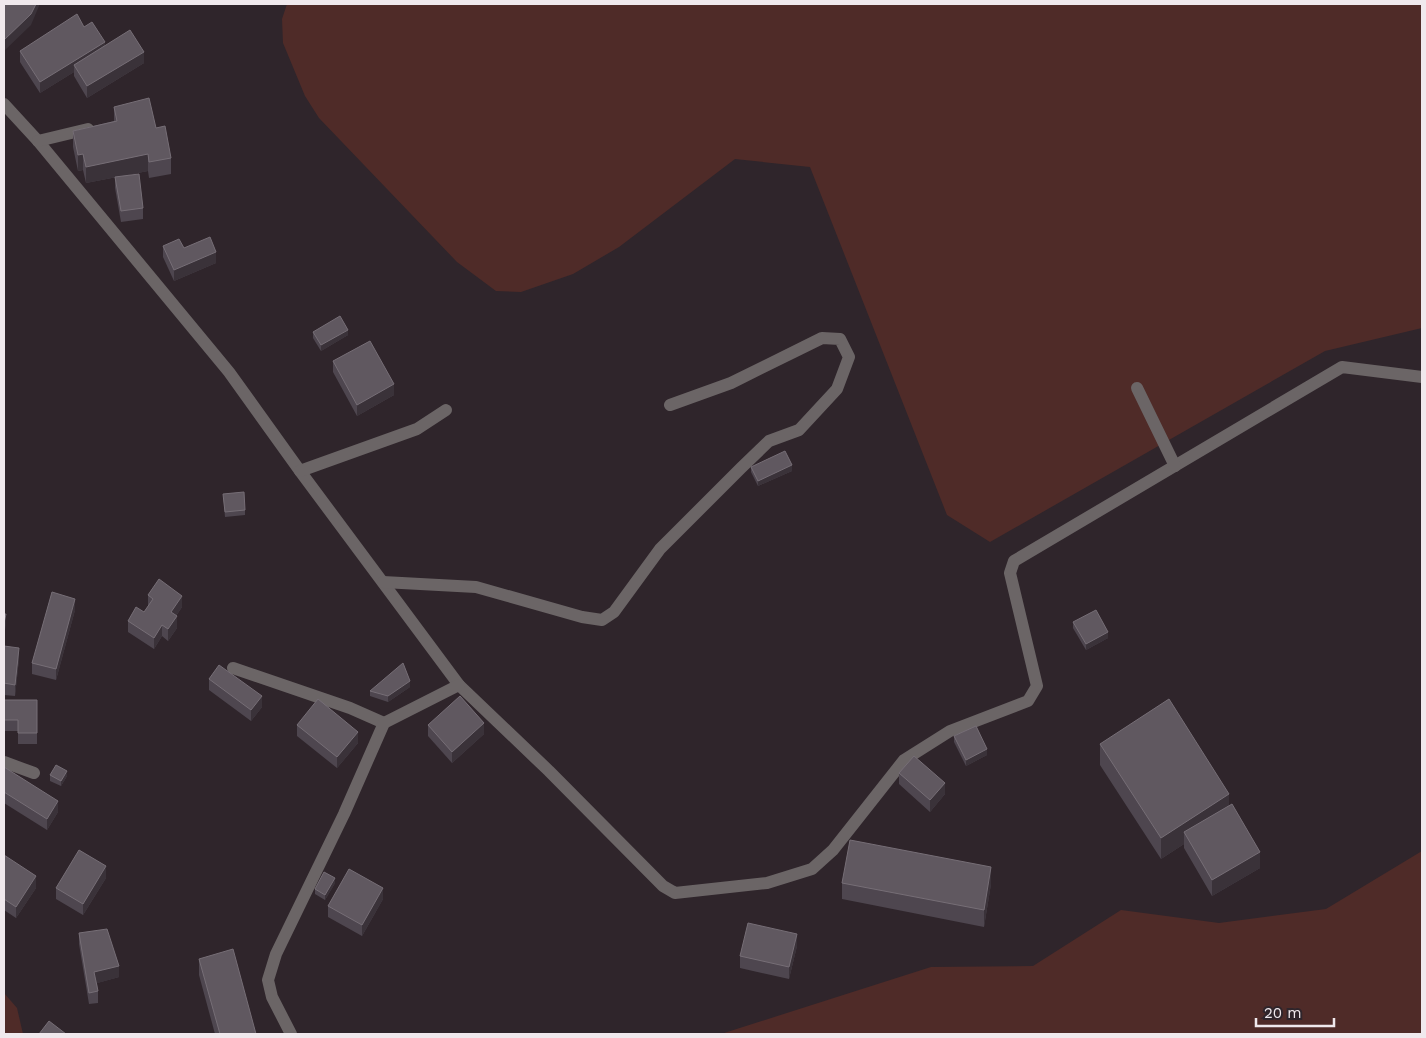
<svg xmlns="http://www.w3.org/2000/svg" width="1426" height="1038" viewBox="0 0 1426 1038" font-family="'Work Sans',sans-serif">
  <style>
    .green { fill: #4f2b28 }
    .lines { fill: none; stroke-linecap: round; stroke-linejoin: round }
    .minor { stroke: #6b6566; stroke-width: 12 }
    .wall { fill: #4e464f }
    .shaded-wall { fill: #3a3239 }
    .building { fill: #605860; stroke: #766e76 }
  </style>
  <rect width="100%" height="100%" fill="#2f252b"/>
  <g class="green">
    <polygon points="287,4 1422,4 1422,328 1325,351 990,542 947,515 810,167 735,159 619,247 573,274 521,292 496,291 457,262 319,118 305,96 283,43 282,19"/>
    <polygon points="1422,851 1422,1034 721,1034 931,967 1033,966 1121,910 1219,923 1326,909"/>
    <polygon points="4,993 17,1008 23,1034 4,1034"/>
  </g>
  <g class="lines">
    <g class="minor">
      <polyline points="4,104 38,141 229,372 300,471 459,685 549,771 663,886 675,893 767,883 812,869 833,850 904,760 950,731 1028,701 1037,686 1010,573 1014,561 1342,367 1422,377"/>
      <polyline points="38,141 88,129"/>
      <polyline points="1137,388 1175,466"/>
      <polyline points="300,471 417,429 446,410"/>
      <polyline points="383,582 476,587 582,617 602,620 614,612 660,549 741,468 769,441 799,430 837,389 849,357 840,339 822,338 731,383 670,405"/>
      <polyline points="233,668 350,708 384,723"/>
      <polyline points="4,762 34,773"/>
      <polyline points="291,1034 272,997 268,980 276,954 344,814 384,723 459,685"/>
    </g>
  </g>
  <g class="wall">
    <polygon points="105,46 144,63 87,98 74,76 74,72 40,93 20,62 20,51"/>
    <polygon points="114,107 156,128 171,158 171,174 149,178 148,171 86,183 83,170 78,171 73,147 73,131 114,121"/>
    <polygon points="115,177 143,208 143,219 121,222 115,188"/>
    <polygon points="163,246 184,248 216,263 174,281 163,257"/>
    <polygon points="313,332 348,335 321,351 313,338"/>
    <polygon points="333,361 394,395 357,416 333,372"/>
    <polygon points="751,467 792,471 758,486 751,472"/>
    <polygon points="223,494 245,510 245,515 225,517"/>
    <polygon points="148,595 182,607 176,616 177,628 168,641 162,636 154,649 128,632 128,621 144,612 148,606"/>
    <polygon points="75,610 56,680 32,674 32,663"/>
    <polygon points="1073,622 1108,638 1086,650 1073,628"/>
    <polygon points="4,646 19,659 15,696 4,695"/>
    <polygon points="209,679 262,707 251,721 209,690"/>
    <polygon points="410,687 388,702 370,696 370,691"/>
    <polygon points="4,700 37,700 37,744 18,744 18,731 4,731"/>
    <polygon points="297,725 358,743 337,768 297,736"/>
    <polygon points="428,725 484,734 452,763 428,736"/>
    <polygon points="954,736 987,755 966,766 954,742"/>
    <polygon points="1100,744 1229,806 1260,868 1212,896 1184,848 1184,844 1161,859 1100,765"/>
    <polygon points="4,767 58,812 47,830 4,803"/>
    <polygon points="899,773 945,794 930,812 899,784"/>
    <polygon points="50,775 67,776 61,786 50,781"/>
    <polygon points="4,855 36,888 16,918 4,910"/>
    <polygon points="106,878 83,915 56,899 56,888"/>
    <polygon points="335,883 325,900 315,894 315,889"/>
    <polygon points="842,883 991,884 984,927 842,899"/>
    <polygon points="383,899 362,936 328,917 328,906"/>
    <polygon points="79,933 119,977 97,983 98,991 98,1003 89,1004 79,944"/>
    <polygon points="797,946 789,979 740,968 740,956"/>
    <polygon points="199,959 256,1034 215,1034 199,975"/>
  </g>
  <g class="shaded-wall">
    <polygon points="36,4 39,4 39,6 31,25 4,51 4,40"/>
    <polygon points="105,42 105,53 74,65 74,72 40,93 40,82"/>
    <polygon points="144,52 144,63 87,98 87,86"/>
    <polygon points="83,154 83,170 78,171 78,155"/>
    <polygon points="148,154 148,171 86,183 86,167"/>
    <polygon points="216,252 216,263 174,281 174,270"/>
    <polygon points="348,330 348,335 321,351 321,345"/>
    <polygon points="394,384 394,395 357,416 357,405"/>
    <polygon points="792,465 792,471 758,486 758,481"/>
    <polygon points="182,596 182,607 171,623 171,612"/>
    <polygon points="75,599 75,610 56,680 56,669"/>
    <polygon points="6,614 6,626 4,635 4,623"/>
    <polygon points="177,616 177,628 168,641 168,629"/>
    <polygon points="162,625 162,636 154,649 154,638"/>
    <polygon points="1108,632 1108,638 1086,650 1086,644"/>
    <polygon points="19,648 19,659 15,696 15,685"/>
    <polygon points="410,681 410,687 388,702 388,696"/>
    <polygon points="262,696 262,707 251,721 251,710"/>
    <polygon points="484,723 484,734 452,763 452,752"/>
    <polygon points="358,732 358,743 337,768 337,757"/>
    <polygon points="987,749 987,755 966,766 966,760"/>
    <polygon points="67,771 67,776 61,786 61,781"/>
    <polygon points="945,783 945,794 930,812 930,800"/>
    <polygon points="1229,794 1229,815 1184,832 1184,844 1161,859 1161,838"/>
    <polygon points="58,801 58,812 47,830 47,819"/>
    <polygon points="1260,852 1260,868 1212,896 1212,880"/>
    <polygon points="106,866 106,878 83,915 83,904"/>
    <polygon points="991,867 991,884 984,927 984,910"/>
    <polygon points="36,876 36,888 16,918 16,907"/>
    <polygon points="335,878 335,883 325,900 325,895"/>
    <polygon points="383,888 383,899 362,936 362,925"/>
    <polygon points="797,934 797,946 789,979 789,967"/>
    <polygon points="119,966 119,977 94,984 94,972"/>
  </g>
  <g class="building">
    <polygon points="4,4 36,4 31,14 4,40"/>
    <polygon points="77,14 84,27 92,22 105,42 40,82 20,51"/>
    <polygon points="130,30 144,52 87,86 74,65"/>
    <polygon points="149,98 156,128 165,126 171,158 149,162 148,154 86,167 83,154 78,155 73,131 117,121 114,107"/>
    <polygon points="139,174 143,208 121,211 115,177"/>
    <polygon points="210,237 216,252 174,270 163,246 179,239 184,248"/>
    <polygon points="340,316 348,330 321,345 313,332"/>
    <polygon points="370,341 394,384 357,405 333,361"/>
    <polygon points="785,451 792,465 758,481 751,467"/>
    <polygon points="244,492 245,510 225,512 223,494"/>
    <polygon points="159,579 182,596 171,612 177,616 168,629 162,625 154,638 128,621 136,607 144,612 153,599 148,595"/>
    <polygon points="52,592 75,599 56,669 32,663"/>
    <polygon points="1096,610 1108,632 1086,644 1073,622"/>
    <polygon points="4,614 6,614 4,623"/>
    <polygon points="4,646 19,648 15,685 4,683"/>
    <polygon points="403,663 410,681 388,696 370,691"/>
    <polygon points="219,665 262,696 251,710 209,679"/>
    <polygon points="460,696 484,723 452,752 428,725"/>
    <polygon points="318,699 358,732 337,757 297,725"/>
    <polygon points="1169,699 1229,794 1161,838 1100,744"/>
    <polygon points="4,700 37,700 37,733 18,733 18,720 4,720"/>
    <polygon points="976,726 987,749 966,760 954,736"/>
    <polygon points="914,756 945,783 930,800 899,773"/>
    <polygon points="56,765 67,771 61,781 50,775"/>
    <polygon points="4,767 58,801 47,819 4,792"/>
    <polygon points="1232,804 1260,852 1212,880 1184,832"/>
    <polygon points="850,840 991,867 984,910 842,883"/>
    <polygon points="79,850 106,866 83,904 56,888"/>
    <polygon points="4,855 36,876 16,907 4,899"/>
    <polygon points="349,869 383,888 362,925 328,906"/>
    <polygon points="324,872 335,878 325,895 315,889"/>
    <polygon points="748,923 797,934 789,967 740,956"/>
    <polygon points="107,929 119,966 94,972 98,991 89,993 79,933"/>
    <polygon points="233,949 256,1034 220,1034 199,959"/>
    <polygon points="49,1021 66,1034 39,1034"/>
  </g>
  <rect width="1426" height="1038" fill="none" stroke="#f0e9ed" stroke-width="10"/>
  <path d="M1256 1018v8h78v-8" fill="none" stroke="#f0e9ed" stroke-width="2.5"/>
  <text x="1264" y="1018" font-size="15" fill="#f0e9ed" stroke="#2f252b" stroke-width="4" paint-order="stroke">20 m</text>
</svg>
